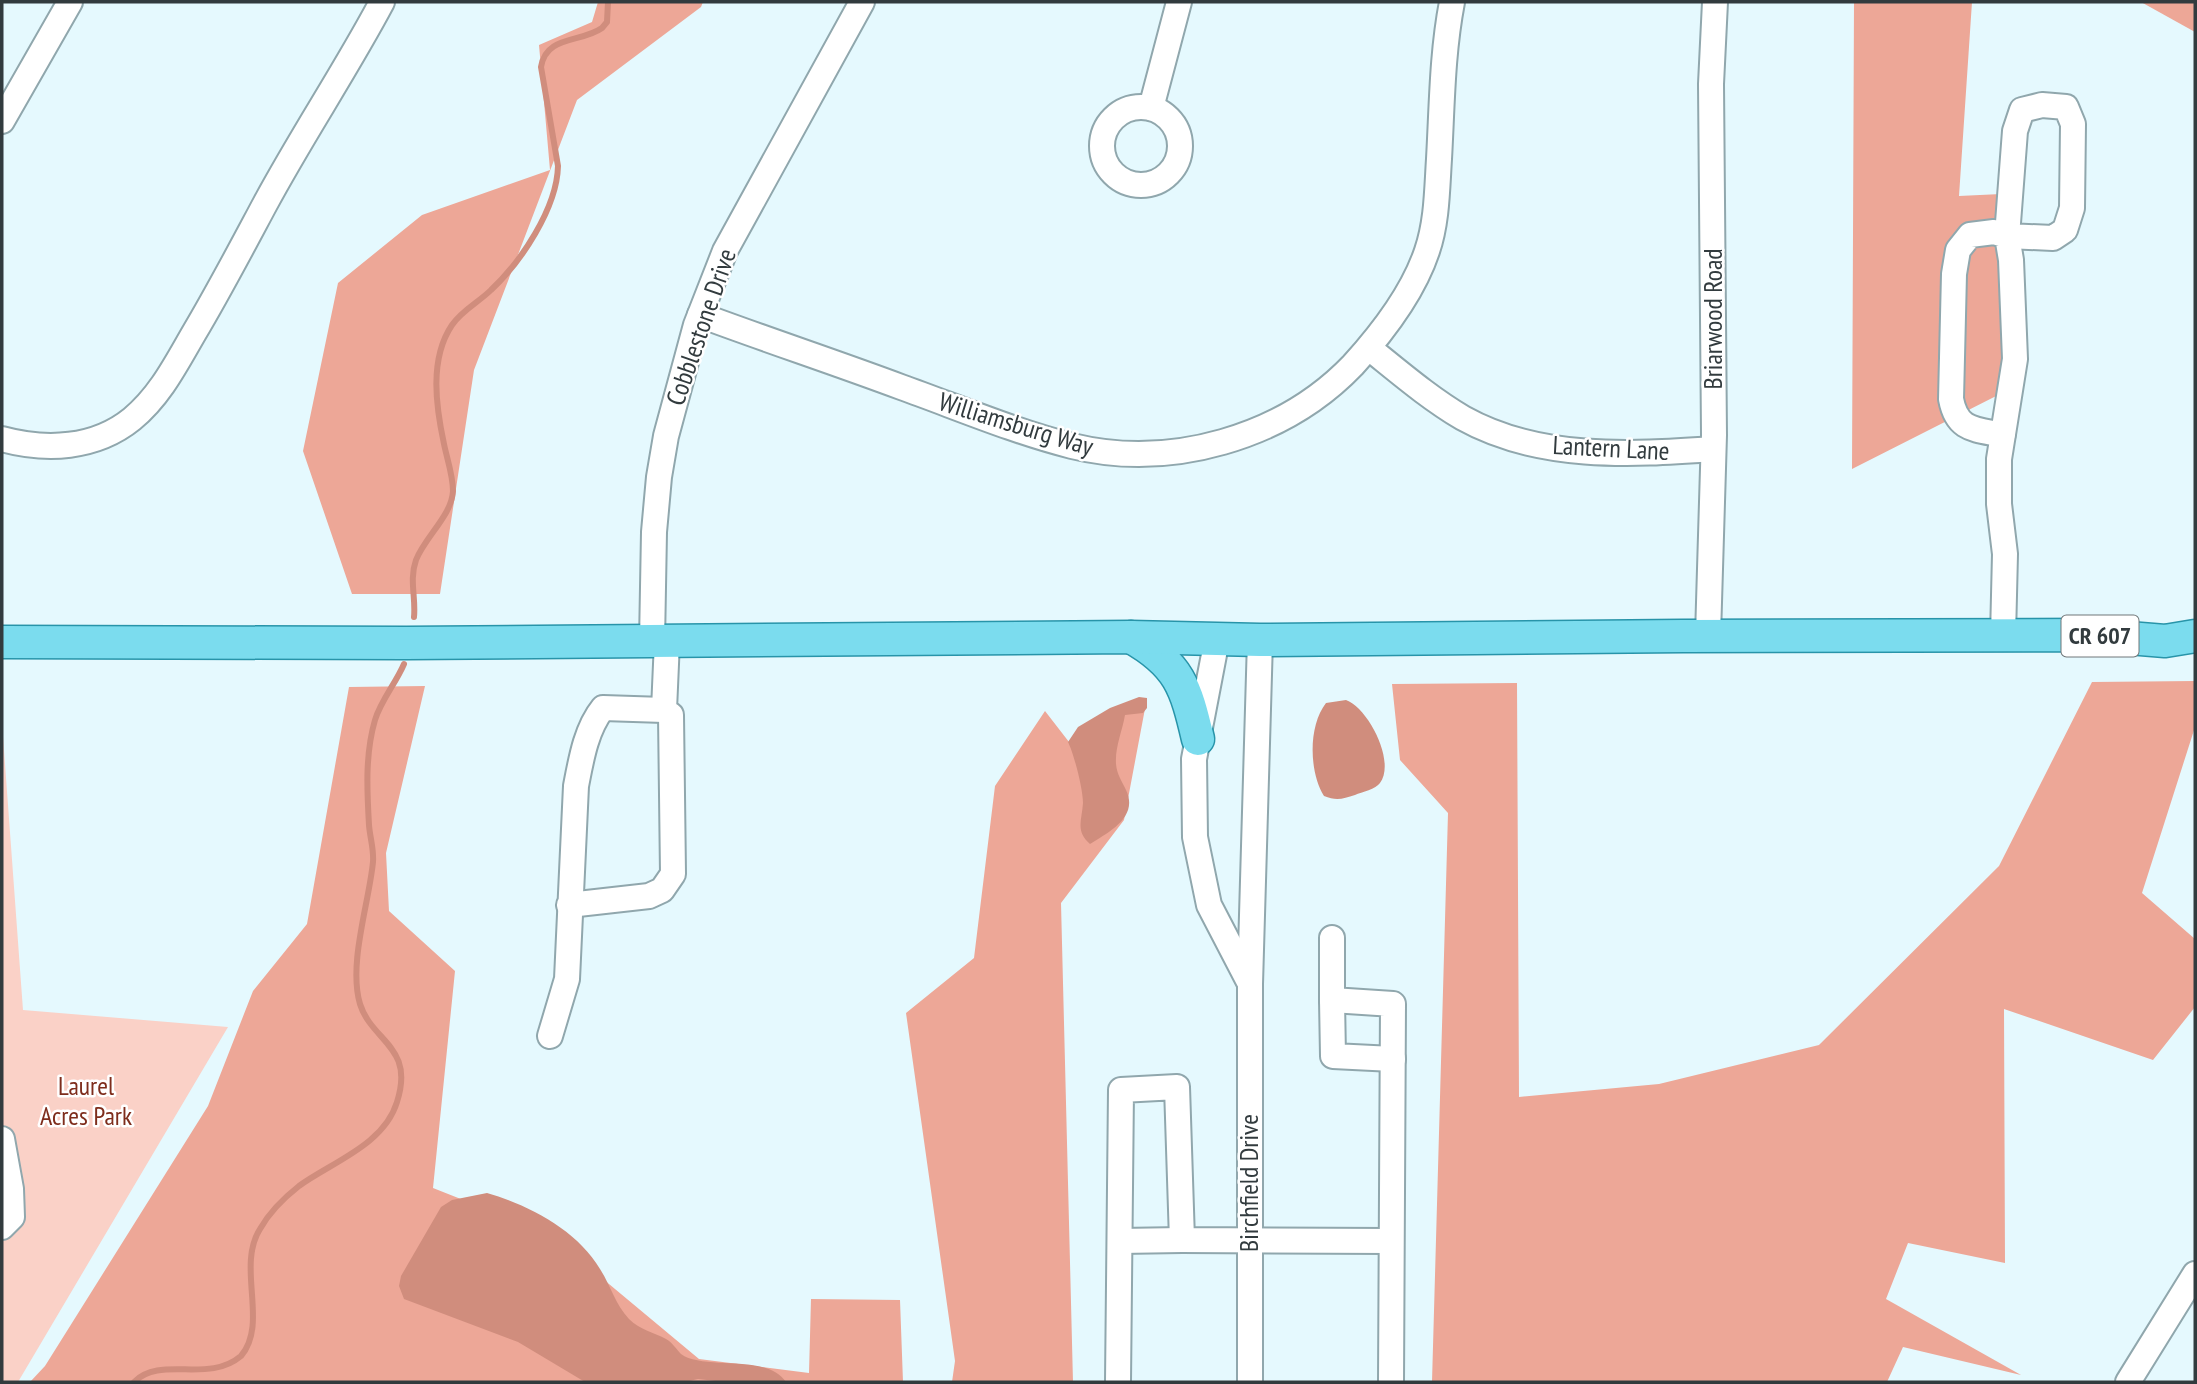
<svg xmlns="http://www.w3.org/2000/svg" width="2197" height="1384" viewBox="0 0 2197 1384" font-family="'PT Sans Narrow',sans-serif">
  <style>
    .green { fill: #fad1c7 }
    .forest { fill: #eda797 }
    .water { fill: #d08d7d }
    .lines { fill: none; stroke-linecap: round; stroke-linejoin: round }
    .stream { stroke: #d08d7d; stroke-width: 6 }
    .minor-casing { stroke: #90a7ad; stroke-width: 28 }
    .major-casing { stroke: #2894a9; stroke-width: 35 }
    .minor { stroke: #fff; stroke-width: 24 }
    .major { stroke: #7bdcee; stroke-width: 32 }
    .labels { text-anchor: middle; stroke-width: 5; stroke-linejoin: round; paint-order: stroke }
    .shield { fill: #fff; stroke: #707678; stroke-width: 2 }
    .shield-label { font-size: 24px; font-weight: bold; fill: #323b3e }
    .street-label { font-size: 26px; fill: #323b3e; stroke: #fff }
    .park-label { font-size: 26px; fill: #7e2d1c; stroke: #fff }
  </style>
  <rect width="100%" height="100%" fill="#e5f9fe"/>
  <polygon class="green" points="2,723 23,1010 228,1027 18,1382 2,1382"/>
  <g class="forest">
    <polygon points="598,2 703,2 701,7 577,100 474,370 440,594 352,594 303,451 338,283 422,215 550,170 539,45 592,22"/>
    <polygon points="1854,2 1972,2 1959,196 2022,193 2006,391 1852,469"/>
    <polygon points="2141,2 2195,2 2195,32"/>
    <polygon points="2195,681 2195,727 2142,893 2195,939 2195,1007 2153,1060 2004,1009 2005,1263 1908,1243 1886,1299 2021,1375 1903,1347 1887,1382 1432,1382 1448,813 1400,760 1392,684 1517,683 1519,1097 1659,1084 1819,1045 1999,866 2092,682"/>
    <polygon points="425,686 386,853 389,911 455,971 433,1188 549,1234 699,1359 809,1373 811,1299 900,1300 903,1382 30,1382 45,1366 208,1106 253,991 307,924 349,687"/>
    <polygon points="1147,698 1124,820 1061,903 1073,1382 952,1382 955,1361 906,1013 974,958 995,786 1045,711 1069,742"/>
  </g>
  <g class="water">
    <path d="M 1139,697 L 1147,698 L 1147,708 L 1143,713 L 1125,715 C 1122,732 1115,747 1116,764 C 1117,775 1122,781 1126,790 C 1139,817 1109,832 1090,844 C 1075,831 1082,820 1083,803 C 1083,789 1074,754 1068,742 L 1078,727 L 1110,708 Z"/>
    <path d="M 1346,700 C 1368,708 1396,761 1380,783 C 1376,789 1362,792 1355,795 C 1343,799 1336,801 1324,796 C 1309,772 1308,726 1326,703 Z"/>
    <path d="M 487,1193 C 529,1205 577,1230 600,1269 C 611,1286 615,1304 629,1319 C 640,1330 653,1332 666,1339 C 673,1343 676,1349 681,1354 C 704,1371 767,1353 786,1382 L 724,1382 L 698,1379 L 685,1382 L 585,1382 L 518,1342 L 404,1299 L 399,1286 L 401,1276 L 441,1207 L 452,1200 Z"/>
  </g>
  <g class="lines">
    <g class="stream">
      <path d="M 414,617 C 416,597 409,580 416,560 C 425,537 452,515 453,491 C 453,475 447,459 444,444 C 436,407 429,359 452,325 C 462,310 479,302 491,290 C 521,262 557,208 558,166 L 541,67 C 546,35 581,43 602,28 L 607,22 L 608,2"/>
      <path d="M 134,1382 C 161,1355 208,1384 241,1356 C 269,1323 236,1267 260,1229 C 269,1213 285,1197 299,1186 C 332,1162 384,1145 397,1102 C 415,1046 372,1042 360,1004 C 348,964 369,903 373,862 C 374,849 370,838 369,825 C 367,791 365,754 375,720 C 381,700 396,683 404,664"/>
    </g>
    <defs>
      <g id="minor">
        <polygon points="2042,105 2066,107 2073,124 2072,208 2065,230 2053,238 2007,236 2015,131 2022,110"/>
        <circle cx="1141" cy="146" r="39"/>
        <polyline points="1151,108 1179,2"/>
        <polyline points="2,121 70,2"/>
        <path d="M 700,315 C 767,340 834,362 901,387 C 957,407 1013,431 1072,446 C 1170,470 1283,438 1353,365 C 1383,332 1413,293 1427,251 C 1437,222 1437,190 1439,159 C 1442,106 1442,54 1452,2"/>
        <path d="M 1369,348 C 1399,372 1429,398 1463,418 C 1538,460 1630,455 1713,449"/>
        <path d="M 2003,435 C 1975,429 1957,431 1951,399 L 1954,274 L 1958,250 L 1970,235 L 1994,232 L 2007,236 L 2011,260 L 2015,359 L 1999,459 L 1999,504 L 2005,554 L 2003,636"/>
        <path d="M 2,439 C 46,451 95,449 132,419 C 160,396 176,364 194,333 C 219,291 242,247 265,204 C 302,135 346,70 382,2"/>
        <polyline points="1708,636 1714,435 1711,84 1715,2"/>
        <polyline points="1217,639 1194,759 1195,837 1209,905 1248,980"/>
        <polyline points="652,642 654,532 659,477 666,436 696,325 725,251 862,2"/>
        <polyline points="569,905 649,896 662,890 673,874 671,715 664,710 667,641"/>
        <polyline points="1332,938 1332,1000 1393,1004 1391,1382"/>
        <polyline points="1332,1000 1333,1056 1393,1059"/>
        <path d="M 550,1036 L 567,979 L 576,786 C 581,760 586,729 603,708 L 664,710"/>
        <polyline points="2,1139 11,1189 12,1217 2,1227"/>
        <polyline points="1120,1241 1182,1240"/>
        <polyline points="1118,1382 1121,1090 1177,1087 1182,1240 1391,1241"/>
        <polyline points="1250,1382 1250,984 1260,640"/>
        <polyline points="2128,1382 2195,1274"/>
      </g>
      <g id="major">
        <path d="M 1131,637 C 1179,664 1186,687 1198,739"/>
        <polyline points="2,642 406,643 1131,637 1260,640 1683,636 2092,635 2165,641 2195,636"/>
      </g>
    </defs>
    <use href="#minor" class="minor-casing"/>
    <use href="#major" class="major-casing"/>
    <use href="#minor" class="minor"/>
    <use href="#major" class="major"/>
  </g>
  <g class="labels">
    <rect class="shield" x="2061.5" y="615.5" width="77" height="41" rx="5"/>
    <g class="shield-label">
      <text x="2100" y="644">CR 607</text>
    </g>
    <g class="street-label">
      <text transform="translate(1713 319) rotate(-90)" y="9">Briarwood Road</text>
      <text transform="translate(701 327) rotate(-71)" y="9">Cobblestone Drive</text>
      <text transform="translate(1016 424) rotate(17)" y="9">Williamsburg Way</text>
      <text transform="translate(1611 448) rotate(3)" y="9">Lantern Lane</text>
      <text transform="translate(1249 1183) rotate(-90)" y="9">Birchfield Drive</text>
    </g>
    <g class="park-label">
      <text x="86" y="1095">Laurel<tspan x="86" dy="30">Acres Park</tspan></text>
    </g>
  </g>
  <rect width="2197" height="1384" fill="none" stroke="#323b3e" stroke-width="7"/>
</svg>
